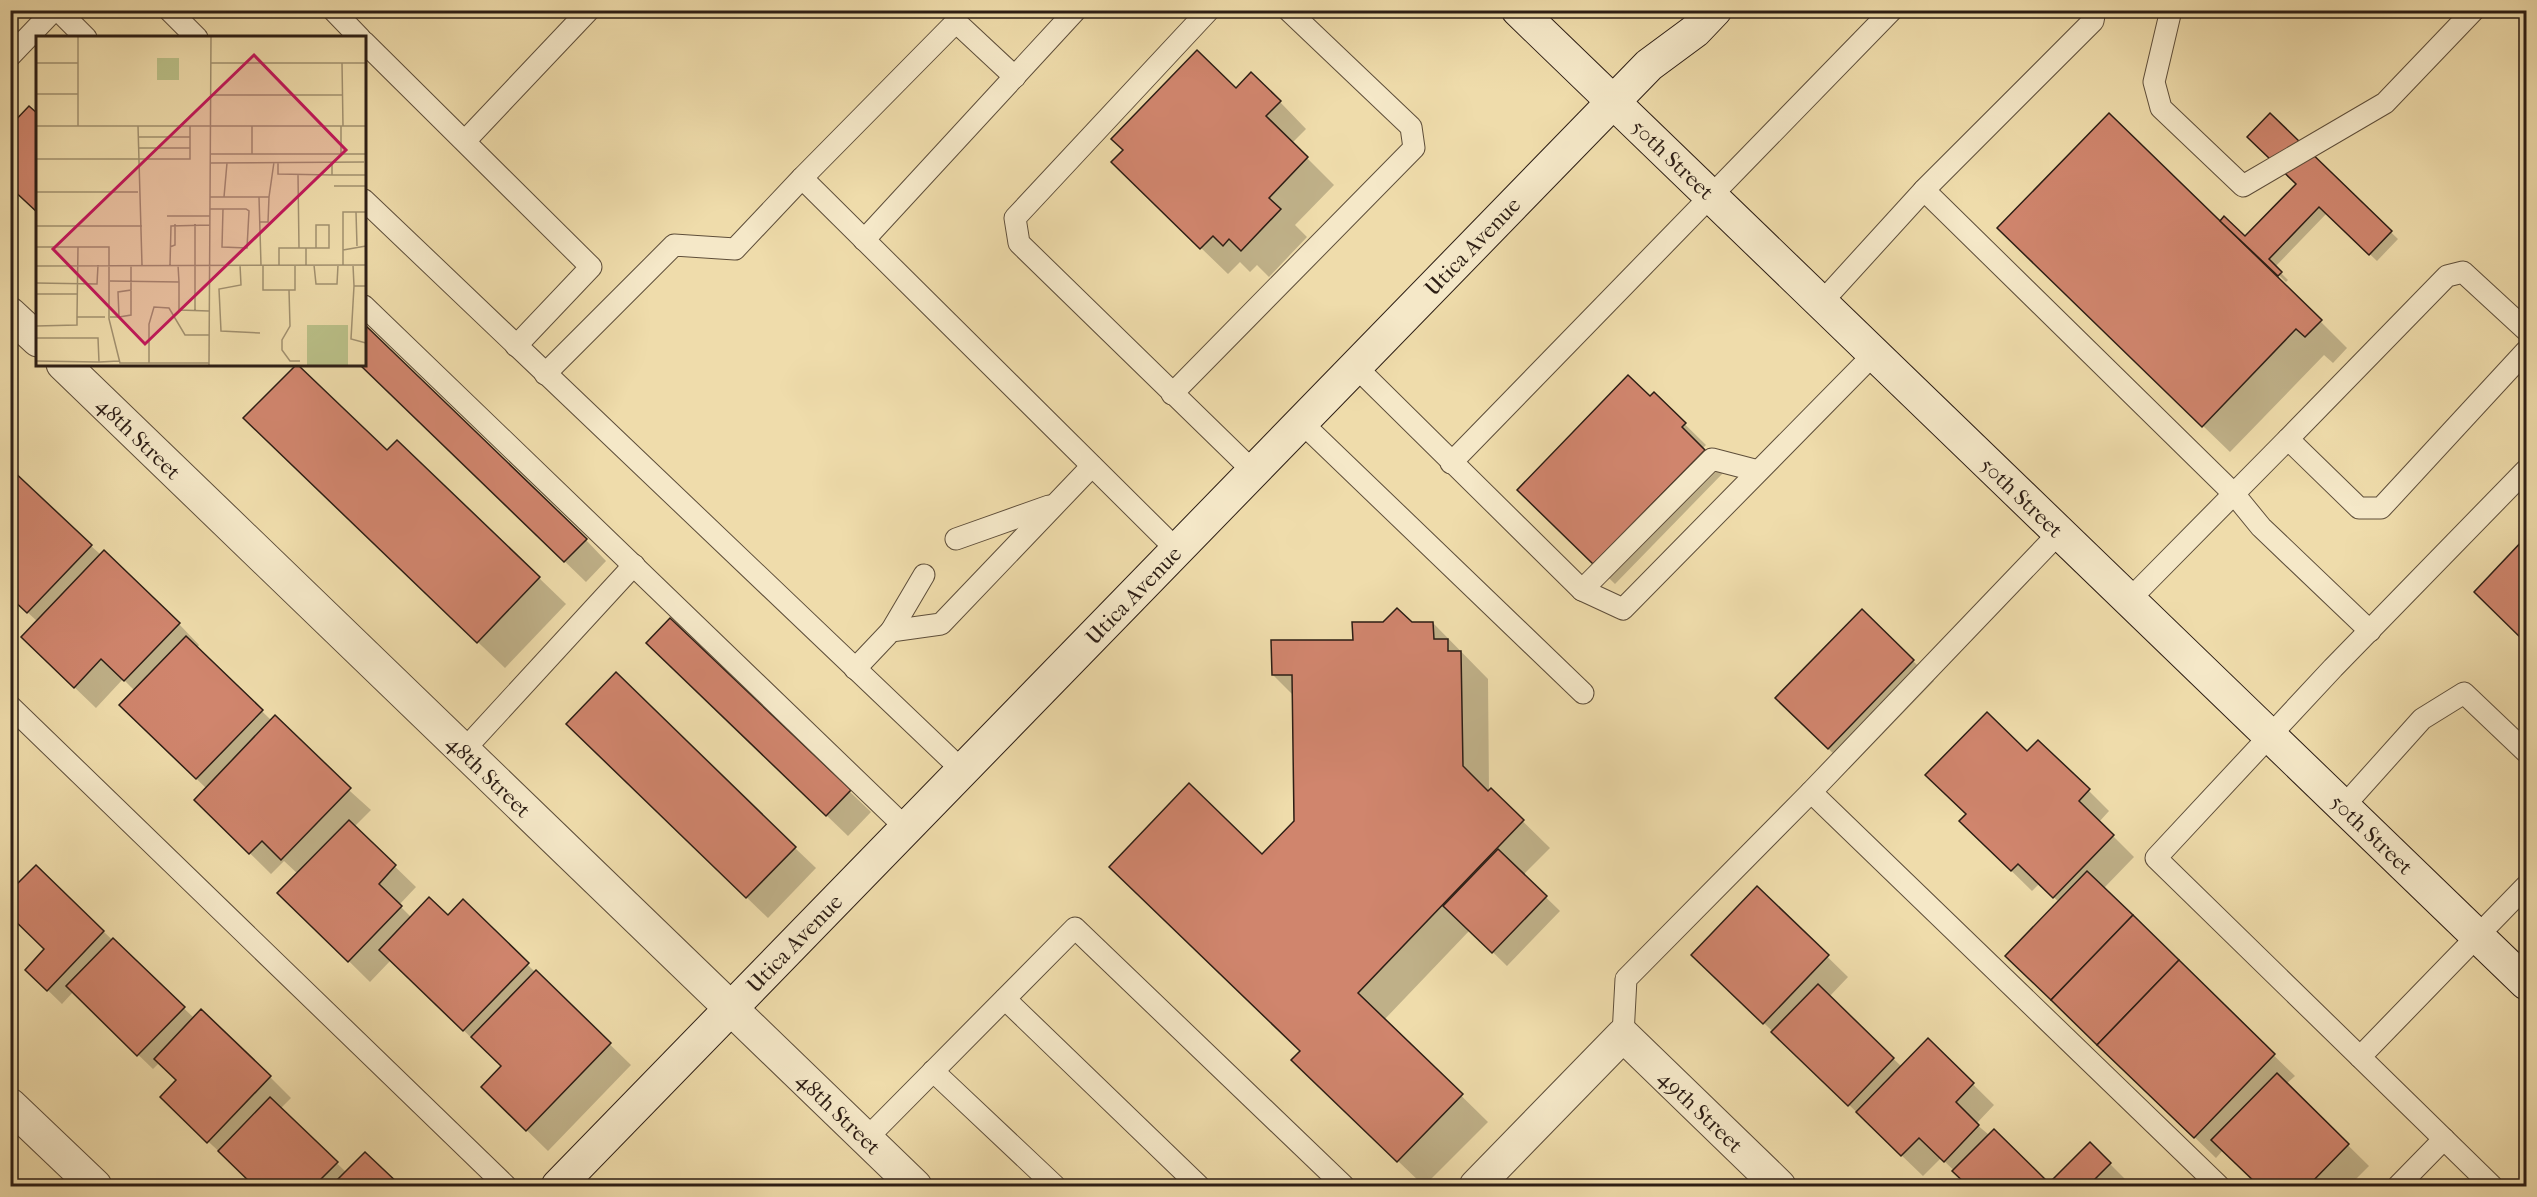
<svg xmlns="http://www.w3.org/2000/svg" width="2537" height="1197" viewBox="0 0 2537 1197" font-family="'IM FELL French Canon',serif">
  <style>
    .shadow { fill: #0003 }
    .building { fill: #d0856d; stroke: #2d1e15; stroke-width: 1.5 }
    .lines { fill: none; stroke-linecap: round; stroke-linejoin: round }
    .lane-casing { stroke: #5e4e3a; stroke-width: 23 }
    .street-casing { stroke: #5e4e3a; stroke-width: 35 }
    .secondary-casing { stroke: #2d1e15; stroke-width: 35 }
    .lane { stroke: #f5e8c8; stroke-width: 21 }
    .street { stroke: #f5e8c8; stroke-width: 33 }
    .secondary { stroke: #f5e8c8; stroke-width: 33 }
    .labels { text-anchor: middle; stroke-width: 4.5; stroke-linejoin: round; paint-order: stroke }
    .street-label { font-size: 22px; fill: #2d1e15; stroke: #f5e8c8 }
    .inset-road { fill: none; stroke: #a1906f; stroke-width: 1.5 }
    .view { fill: #c2185b; fill-opacity: 0.15; stroke: #c2185b; stroke-width: 3 }
    .inset-edge { fill: none; stroke: #2d1e15; stroke-width: 3 }
  </style>
  <rect width="100%" height="100%" fill="#efdcab"/>
  <filter id="stains"><feTurbulence type="fractalNoise" baseFrequency=".00333" numOctaves="4"/><feColorMatrix values="0 0 0 0 .2 0 0 0 0 .09 0 0 0 0 .02 0 0 0 .5 -.17"/></filter>
  <radialGradient id="worn" r=".72"><stop offset=".6" stop-color="#630" stop-opacity="0"/><stop offset="1" stop-color="#630" stop-opacity=".3"/></radialGradient>
  <g class="shadow">
    <polygon points="1236,90 1280,102 1306,129 1292,143 1334,185 1295,225 1307,237 1269,277 1257,265 1250,272 1240,262 1228,274 1140,189"/>
    <polygon points="2270,116 2398,239 2377,261 2327,213 2275,267 2288,280 2286,282 2222,220 2245,238 2298,184"/>
    <polygon points="2026,255 2320,321 2347,348 2333,363 2324,355 2230,452"/>
    <polygon points="360,364 586,540 606,561 586,582"/>
    <polygon points="1654,394 1706,445 1702,449 1725,471 1615,584 1519,490"/>
    <polygon points="272,445 387,452 539,578 566,604 505,668"/>
    <polygon points="2526,540 2526,642 2476,592"/>
    <polygon points="91,546 179,624 199,645 197,648 272,721 371,810 354,827 416,887 399,905 412,918 448,917 463,902 631,1065 548,1151 504,1108 503,1066 486,1050 485,1051 391,960 370,982 280,893 298,874 284,861 271,874 217,821 207,789 142,726 135,691 123,679 96,708 44,658 38,622 10,596"/>
    <polygon points="670,620 871,812 848,836 669,664"/>
    <polygon points="1433,623 1488,679 1489,792 1491,790 1550,848 1523,875 1560,911 1507,966 1470,930 1384,1020 1488,1122 1424,1186 1320,1086 1301,1052 1262,856 1295,821 1294,696 1273,675 1354,641 1411,624"/>
    <polygon points="1913,661 1934,681 1849,769 1798,719"/>
    <polygon points="589,745 795,848 816,868 768,918"/>
    <polygon points="2027,753 2089,791 2109,811 2099,822 2134,857 2103,889 2295,1076 2286,1084 2369,1166 2349,1186 2261,1186 2223,1150 2216,1158 2028,976 2059,902 2039,884 2032,891 1982,842"/>
    <polygon points="36,867 194,1018 270,1077 291,1098 280,1109 347,1173 365,1154 399,1186 256,1186 183,1118 178,1081 160,1062 153,1069 73,992 62,1004 27,970 46,949"/>
    <polygon points="1757,888 1848,977 1829,997 1902,1067 1928,1040 1994,1105 1976,1124 2049,1185 2090,1144 2131,1185 1970,1186 1941,1158 1923,1176 1714,975"/>
  </g>
  <g class="building">
    <polygon points="1197,50 1236,88 1251,72 1281,101 1266,116 1308,157 1269,198 1281,209 1241,251 1229,239 1223,246 1213,236 1200,249 1111,162 1123,150 1111,139"/>
    <polygon points="29,106 38,114 38,213 10,187 10,126"/>
    <polygon points="2109,113 2322,320 2305,337 2296,329 2202,427 1997,228"/>
    <polygon points="2270,113 2392,231 2369,255 2319,207 2269,259 2282,272 2278,276 2220,221 2224,216 2245,236 2296,184 2247,137"/>
    <polygon points="364,324 587,539 564,562 359,364 364,364"/>
    <polygon points="297,364 387,450 397,440 540,577 477,643 243,418"/>
    <polygon points="1628,375 1650,396 1654,392 1686,423 1682,427 1705,450 1593,564 1517,490"/>
    <polygon points="10,468 92,545 27,613 10,597"/>
    <polygon points="2526,537 2526,643 2474,592"/>
    <polygon points="104,550 180,623 124,681 101,659 74,688 21,637"/>
    <polygon points="1397,608 1412,622 1433,622 1434,639 1448,639 1448,651 1461,651 1463,766 1488,791 1491,788 1524,820 1358,993 1463,1094 1397,1162 1291,1060 1300,1051 1109,867 1189,783 1262,854 1294,821 1292,675 1272,675 1271,640 1353,640 1352,622 1383,622"/>
    <polygon points="1862,609 1914,660 1828,749 1775,698"/>
    <polygon points="670,618 851,790 826,816 646,643"/>
    <polygon points="186,636 263,710 196,779 119,705"/>
    <polygon points="616,672 796,847 746,898 566,724"/>
    <polygon points="1987,712 2027,751 2038,740 2090,789 2079,801 2114,835 2053,898 2018,864 2011,871 1959,821 1966,814 1925,775"/>
    <polygon points="275,715 351,788 281,860 262,841 249,854 194,800"/>
    <polygon points="349,820 396,865 379,884 402,906 348,962 277,893"/>
    <polygon points="1498,849 1547,896 1492,953 1443,906"/>
    <polygon points="36,865 104,931 47,991 25,970 44,949 10,916 10,891"/>
    <polygon points="2087,871 2133,915 2051,1000 2005,956"/>
    <polygon points="1757,886 1829,955 1763,1024 1691,955"/>
    <polygon points="429,897 448,915 463,899 529,963 463,1031 379,950"/>
    <polygon points="2133,915 2179,960 2097,1045 2051,1000"/>
    <polygon points="113,938 185,1007 137,1056 66,986"/>
    <polygon points="2179,960 2275,1054 2194,1138 2097,1045"/>
    <polygon points="536,970 611,1043 526,1131 481,1087 501,1066 471,1037"/>
    <polygon points="1818,984 1894,1058 1848,1106 1771,1032"/>
    <polygon points="201,1009 271,1076 207,1143 160,1097 176,1080 154,1059"/>
    <polygon points="1928,1038 1974,1083 1956,1102 1979,1125 1944,1162 1919,1138 1901,1156 1856,1112"/>
    <polygon points="2277,1073 2349,1144 2308,1186 2259,1186 2211,1140"/>
    <polygon points="270,1097 338,1162 314,1186 254,1186 218,1151"/>
    <polygon points="1994,1129 2049,1183 2090,1142 2111,1163 2088,1186 1968,1186 1952,1171"/>
    <polygon points="365,1152 401,1186 331,1186"/>
  </g>
  <g class="lines">
    <defs>
      <g id="lane">
        <polyline points="58,10 86,38"/>
        <polyline points="169,10 197,38"/>
        <polyline points="333,10 360,38"/>
        <polyline points="1209,10 1015,218 1019,243 1253,471"/>
        <polyline points="2171,10 2154,82 2161,108 2243,186 2385,103 2474,10"/>
        <polyline points="364,42 591,267 516,346"/>
        <polyline points="10,56 54,10"/>
        <polyline points="465,141 589,10"/>
        <polyline points="802,178 956,22 1015,77"/>
        <polyline points="1924,190 2093,21 2095,10"/>
        <polyline points="364,200 962,770"/>
        <polyline points="864,240 1076,10"/>
        <polyline points="1821,303 1924,190 2234,494 2261,527 2370,631"/>
        <polyline points="364,306 906,828"/>
        <polyline points="1355,366 1582,590 1623,609 1874,354"/>
        <polyline points="545,374 674,245 735,249 802,178 1177,550"/>
        <polyline points="1172,394 1414,148 1411,127 1288,10"/>
        <polyline points="1301,422 1583,693"/>
        <polyline points="2288,439 2447,276 2463,272 2526,330"/>
        <polyline points="1451,463 1892,10"/>
        <polyline points="956,539 1049,506"/>
        <polyline points="1582,590 1712,459 1758,471"/>
        <polyline points="2129,600 2288,439 2359,508 2381,508 2526,351"/>
        <polyline points="891,631 924,575"/>
        <polyline points="855,669 891,631 941,624 1092,466"/>
        <polyline points="10,706 506,1186"/>
        <polyline points="463,751 634,565"/>
        <polyline points="1811,792 2219,1186"/>
        <polyline points="2343,807 2422,719 2464,693 2526,752"/>
        <polyline points="1005,999 1199,1186"/>
        <polyline points="1623,1035 1626,979 1811,792 2059,533"/>
        <polyline points="2360,1057 2156,858 2333,668 2526,470"/>
        <polyline points="933,1071 1055,1186"/>
        <polyline points="866,1139 1075,928 1344,1186"/>
        <polyline points="2398,1186 2444,1139"/>
        <polyline points="2492,1186 2360,1057 2526,886"/>
      </g>
      <g id="street">
        <polyline points="10,314 38,340"/>
        <polyline points="63,364 915,1186"/>
        <polyline points="10,1105 95,1186"/>
        <polyline points="1476,1186 1623,1035 1779,1186"/>
      </g>
      <g id="secondary">
        <polyline points="1518,10 2526,983"/>
        <polyline points="558,1186 1613,102 1649,65 1695,31 1715,10"/>
      </g>
    </defs>
    <use href="#lane" class="lane-casing"/>
    <use href="#street" class="street-casing"/>
    <use href="#secondary" class="secondary-casing"/>
    <use href="#lane" class="lane"/>
    <use href="#street" class="street"/>
    <use href="#secondary" class="secondary"/>
  </g>
  <g class="labels">
    <g class="street-label">
      <text transform="translate(1673 159) rotate(44)" y="8">50th Street</text>
      <text transform="translate(1472 246) rotate(-46)" y="8">Utica Avenue</text>
      <text transform="translate(139 438) rotate(44)" y="8">48th Street</text>
      <text transform="translate(2022 497) rotate(44)" y="8">50th Street</text>
      <text transform="translate(1133 595) rotate(-46)" y="8">Utica Avenue</text>
      <text transform="translate(489 776) rotate(44)" y="8">48th Street</text>
      <text transform="translate(2372 834) rotate(44)" y="8">50th Street</text>
      <text transform="translate(794 943) rotate(-46)" y="8">Utica Avenue</text>
      <text transform="translate(1701 1111) rotate(44)" y="8">49th Street</text>
      <text transform="translate(839 1113) rotate(44)" y="8">48th Street</text>
    </g>
  </g>
  <g transform="translate(36 36)">
    <rect width="330" height="330" fill="#efdcab"/>
    <path d="M 121,22 L 143,22 L 143,44 L 121,44 ZM 271,289 L 312,289 L 312,329 L 271,329 Z" fill="#bac088"/>
    <path class="inset-road" d="M 42,1 L 42,90M 0,27 L 42,27M 175,27 L 330,27M 306,27 L 307,90M 0,58 L 42,58M 175,59 L 307,59M 0,90 L 330,90M 102,90 L 106,229M 216,90 L 216,118M 305,90 L 305,118M 102,101 L 154,101M 102,112 L 154,112M 175,118 L 330,118M 0,123 L 154,123 L 154,90M 242,126 L 242,138 L 296,139 L 296,126M 175,127 L 328,126M 262,139 L 263,212M 296,139 L 330,139M 298,150 L 330,150M 0,156 L 102,156M 174,161 L 233,161 L 238,126M 188,161 L 191,127M 223,161 L 225,229M 174,173 L 210,173 L 213,175 L 211,212 L 186,211 L 187,173M 320,176 L 321,210M 131,180 L 174,180M 223,186 L 232,186 L 233,161M 0,190 L 106,190M 0,211 L 42,211 L 41,281 L 69,281M 42,211 L 73,211 L 73,283 L 84,327 L 173,327M 134,211 L 139,209 L 139,188M 270,212 L 293,212 L 293,189 L 280,189 L 280,212M 307,214 L 330,210M 134,229 L 135,190 L 174,189M 204,229 L 205,249 L 183,253 L 185,295 L 224,297M 227,229 L 227,254 L 259,254 L 259,229M 243,229 L 243,212 L 270,212 L 270,229M 278,229 L 280,248 L 301,248 L 302,229M 307,229 L 307,176 L 330,176M 317,229 L 318,250 L 330,250M 0,230 L 330,229M 74,245 L 143,246 L 142,229M 143,246 L 143,274 L 173,275M 0,247 L 61,248 L 62,229M 318,250 L 315,303 L 330,307M 253,254 L 254,290 L 246,304 L 246,314 L 254,325 L 264,325M 0,258 L 42,258M 159,275 L 159,188M 74,281 L 83,281 L 82,256 L 95,254 L 95,229M 83,281 L 95,279 L 95,254M 0,290 L 41,289 L 41,281M 0,302 L 62,302 L 63,326 L 0,325M 63,326 L 83,325M 113,327 L 113,288 L 118,271 L 133,272 L 149,299 L 173,299M 173,329 L 175,1"/>
    <path class="view" d="M 218,19 L 310,114 L 109,308 L 17,213 Z"/>
    <rect width="330" height="330" class="inset-edge"/>
  </g>
  <rect width="2537" height="1197" fill="none" stroke="#efdcab" stroke-width="36"/>
  <rect x="12" y="12" width="2513" height="1173" fill="none" stroke="#2d1e15" stroke-width="3"/>
  <rect x="18" y="18" width="2501" height="1161" fill="none" stroke="#2d1e15" stroke-width="1.5"/>
  <rect width="100%" height="100%" filter="url(#stains)"/>
  <rect width="100%" height="100%" fill="url(#worn)"/>
</svg>
